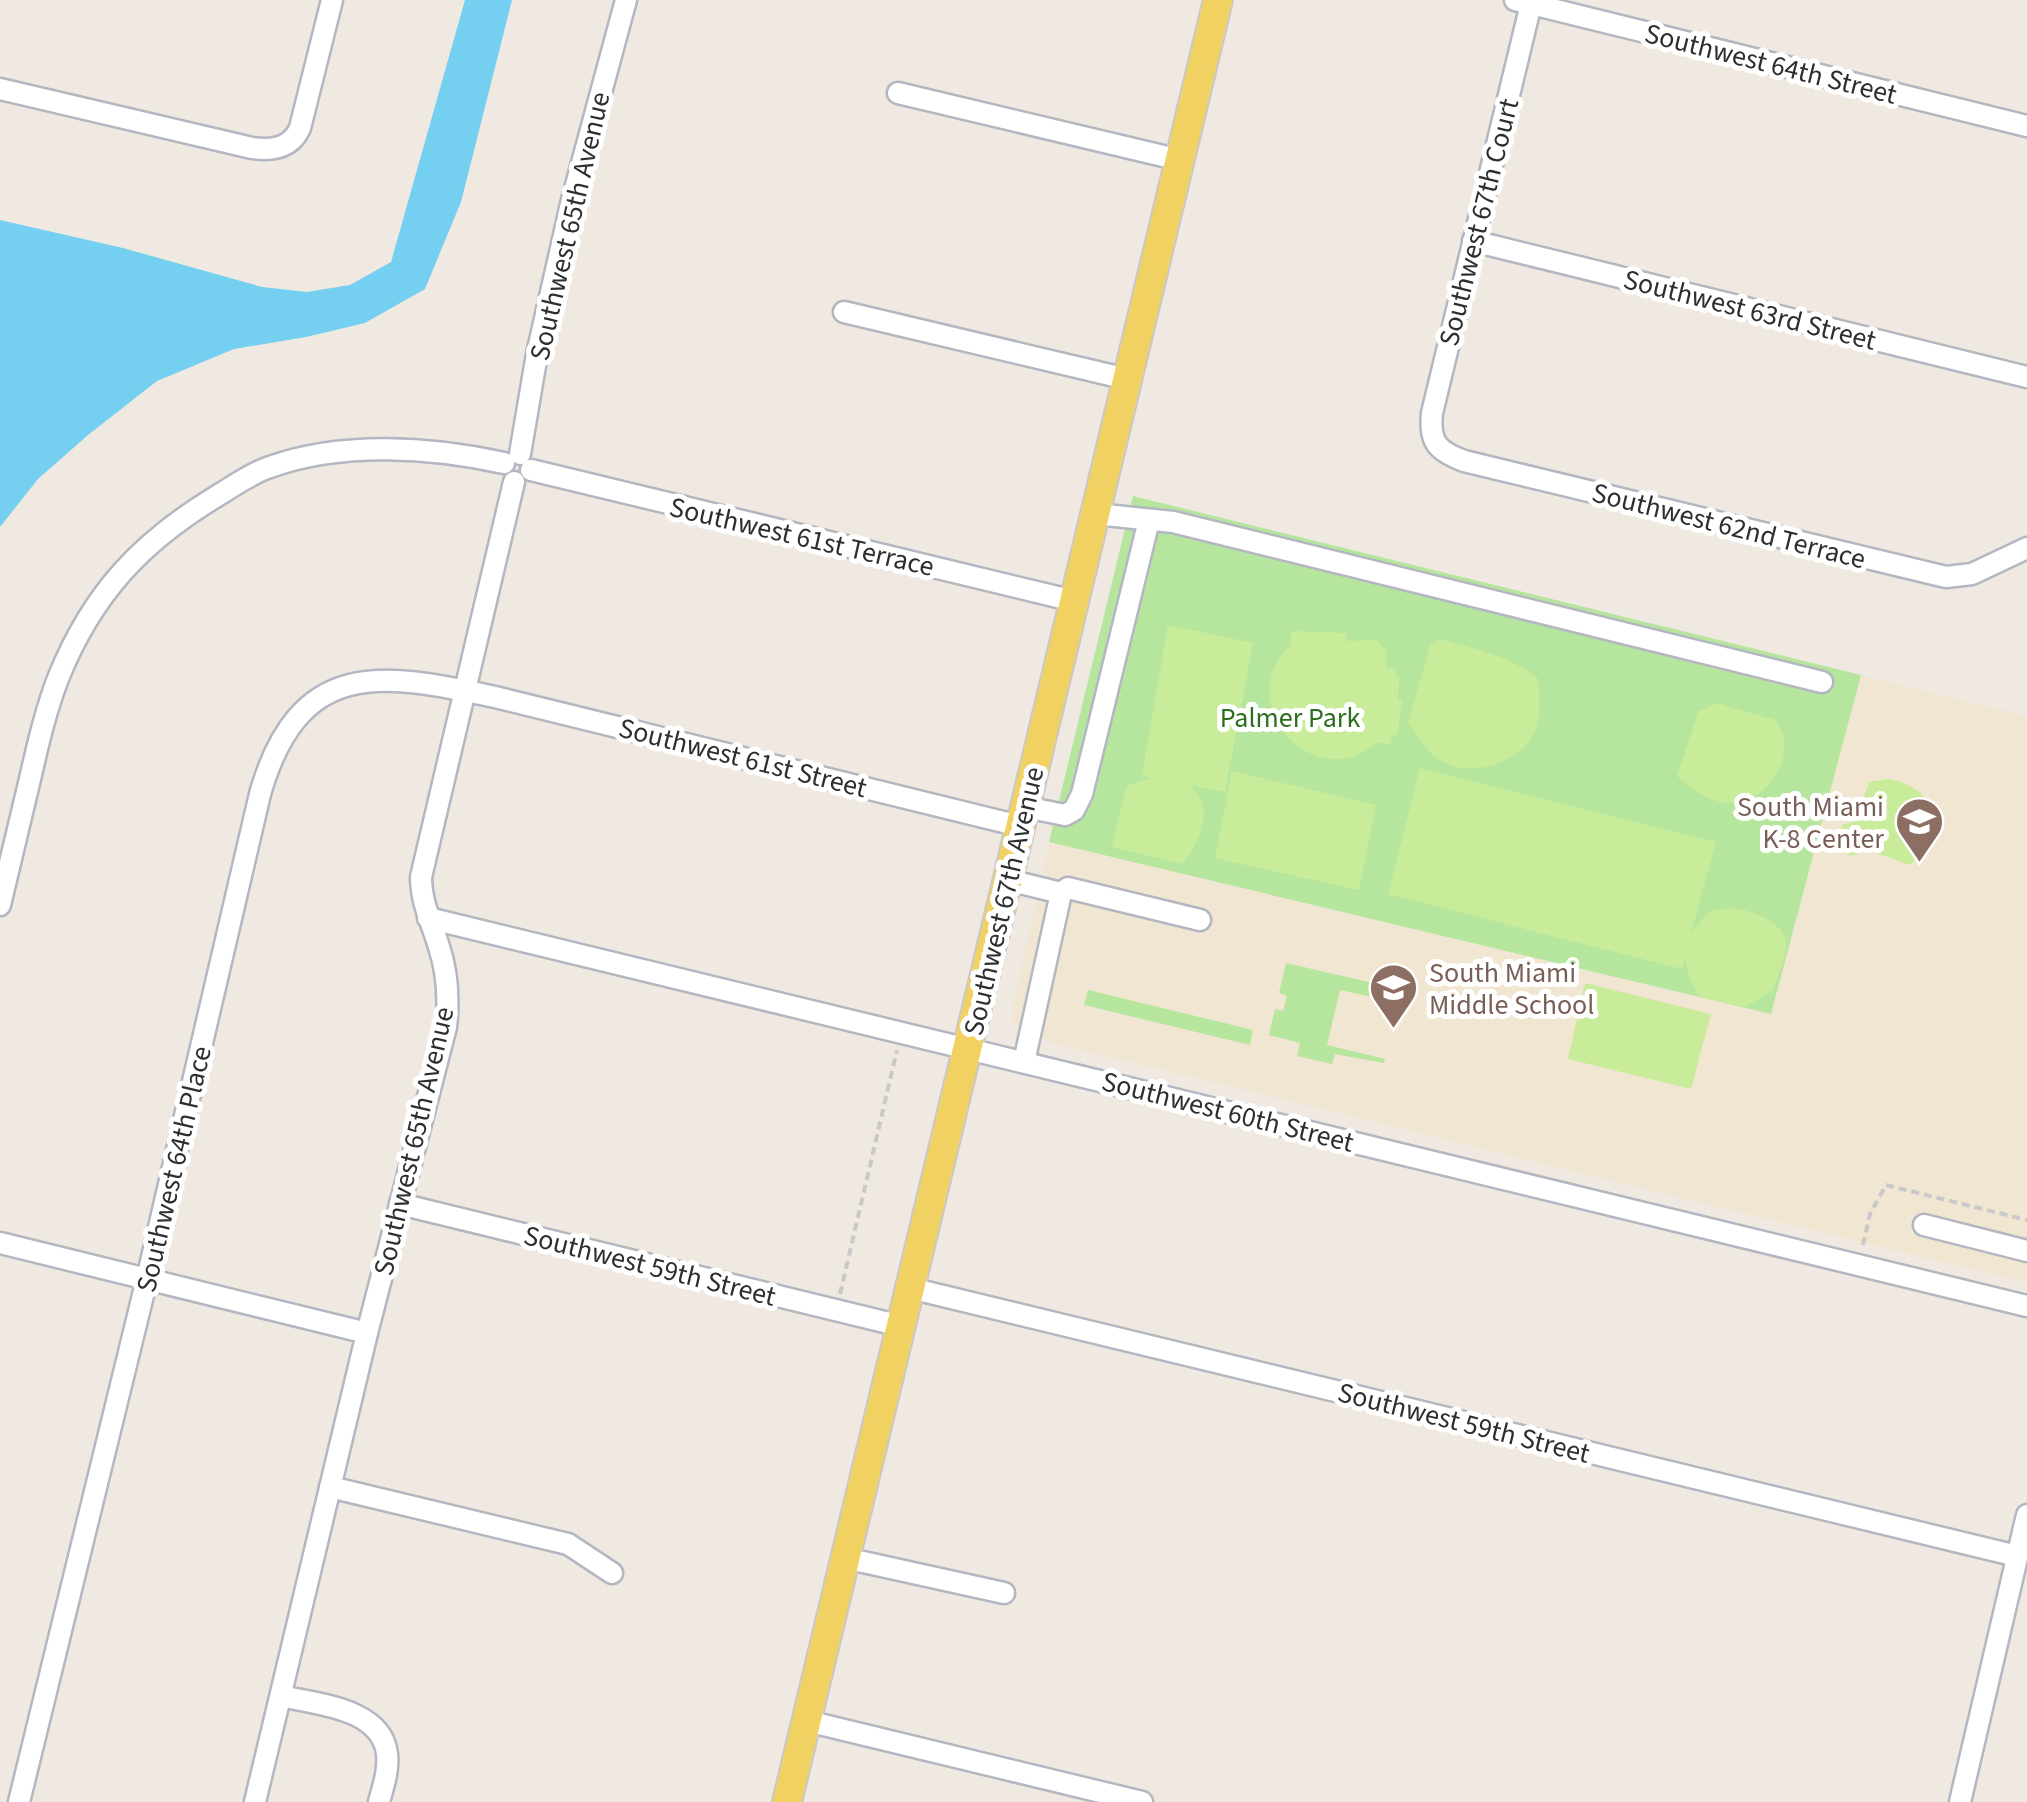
<svg xmlns="http://www.w3.org/2000/svg" width="2027" height="1802" viewBox="0 0 2027 1802" font-family="'Source Sans 3',sans-serif">
  <style>
    .education { fill: #f0e6d1 }
    .green { fill: #b6e59e }
    .pitch { fill: #c9ec9a }
    .water { fill: #75cff0 }
    .lines { fill: none; stroke-linecap: round; stroke-linejoin: round }
    .minor-casing { stroke: #b4b7c1; stroke-width: 25 }
    .major-casing { stroke: #c9c9c9; stroke-width: 32 }
    .path { stroke: #c9c9c9; stroke-width: 4; stroke-dasharray: 8 5; stroke-linecap: butt }
    .minor { stroke: #fff; stroke-width: 20 }
    .major { stroke: #f2d163; stroke-width: 28 }
    .labels { text-anchor: middle; stroke-width: 10; stroke-linejoin: round; paint-order: stroke }
    .street-label { font-size: 28px; fill: #2e2e2e; stroke: #fff }
    .park-label { font-size: 28px; fill: #2c6e1b; stroke: #fff }
    .education-label { font-size: 28px; fill: #785e54; stroke: #fff; text-anchor: end }
  </style>
  <rect width="100%" height="100%" fill="#efe9e1"/>
  <polygon class="education" points="1861,675 2027,716 2027,1283 1026,1036 1013,1024 1012,1010 1049,842 1771,1014"/>
  <g class="green">
    <polygon points="1133,496 1861,675 1771,1014 1049,842"/>
    <polygon points="1286,963 1403,990 1400,1003 1340,990 1327,1045 1385,1059 1384,1063 1335,1054 1332,1064 1297,1056 1300,1043 1269,1035 1275,1009 1283,1011 1287,996 1279,993"/>
    <polygon points="1088,990 1253,1030 1250,1045 1084,1005"/>
  </g>
  <g class="pitch">
    <path d="M 1168,625 L 1253,643 L 1225,792 L 1189,785 C 1194,790 1202,798 1203,806 C 1207,826 1194,849 1183,864 L 1112,847 L 1124,794 L 1128,785 L 1151,778 L 1142,775 Z"/>
    <path d="M 1292,631 L 1346,633 L 1347,641 L 1377,640 L 1386,650 L 1387,668 L 1396,668 L 1396,677 L 1399,677 L 1398,701 L 1402,701 L 1397,736 L 1392,735 L 1390,745 L 1378,742 C 1368,749 1356,758 1343,759 C 1283,764 1243,687 1290,646 Z"/>
    <path d="M 1440,639 C 1474,649 1510,655 1538,679 C 1540,699 1542,724 1530,740 C 1510,767 1466,778 1438,759 C 1424,749 1418,735 1408,723 L 1430,646 Z"/>
    <path d="M 1716,703 L 1775,720 C 1778,724 1782,729 1783,734 C 1792,767 1759,808 1725,803 C 1706,800 1691,788 1677,776 L 1698,712 Z"/>
    <path d="M 1420,768 L 1716,842 L 1691,933 C 1697,926 1703,916 1713,911 C 1734,902 1785,917 1786,944 C 1786,958 1777,977 1773,991 L 1744,1007 L 1701,997 L 1691,982 L 1685,960 L 1682,969 L 1388,894 Z"/>
    <polygon points="1232,771 1376,805 1359,890 1215,858"/>
    <path d="M 1888,779 C 1938,786 1948,834 1910,865 L 1868,850 L 1850,856 L 1842,850 L 1840,833 L 1842,825 L 1856,821 L 1869,782 Z"/>
    <polygon points="1585,983 1711,1014 1691,1089 1568,1059"/>
  </g>
  <polygon class="water" points="465,0 512,0 461,202 425,289 365,323 306,337 234,349 157,381 88,435 38,479 0,527 0,220 123,248 262,287 307,292 350,285 391,262"/>
  <g class="lines">
    <defs>
      <g id="minor">
        <polyline points="1515,0 2027,126"/>
        <path d="M 1531,4 L 1432,413 C 1429,442 1437,451 1464,461 L 1946,577 L 1972,574 L 2027,548"/>
        <path d="M 0,89 L 252,148 C 273,151 291,148 300,128 L 332,0"/>
        <polyline points="898,93 1180,160"/>
        <polyline points="1473,241 2027,377"/>
        <polyline points="844,312 1127,379"/>
        <polyline points="520,454 537,354 572,200 626,0"/>
        <polyline points="531,470 1074,601"/>
        <polyline points="1096,514 1173,522 1822,682"/>
        <polyline points="1025,807 1065,815 1074,810 1082,794 1149,520"/>
        <polyline points="1008,880 1061,893"/>
        <path d="M 0,905 C 10,863 20,821 30,779 C 38,744 46,709 59,676 C 93,593 141,542 217,496 C 234,486 251,473 270,467 C 342,441 431,447 504,463"/>
        <polyline points="428,918 2027,1306"/>
        <polyline points="1024,1062 1061,893 1068,888 1200,920"/>
        <polyline points="400,1204 901,1326"/>
        <polyline points="1924,1225 2027,1251"/>
        <polyline points="0,1243 367,1333"/>
        <polyline points="910,1288 2017,1556"/>
        <polyline points="330,1487 568,1544 612,1573"/>
        <polyline points="845,1558 1004,1593"/>
        <path d="M 281,1696 C 316,1704 382,1708 387,1754 C 389,1770 383,1787 379,1802"/>
        <polyline points="807,1721 1142,1802"/>
        <path d="M 19,1802 L 147,1279 L 260,794 C 299,658 380,672 495,697 L 1020,826"/>
        <path d="M 255,1802 L 367,1333 L 446,1027 C 449,1000 448,974 439,947 C 432,923 421,903 421,877 L 514,482"/>
        <polyline points="1960,1802 2027,1515"/>
      </g>
      <polyline id="major" points="787,1802 1218,0"/>
    </defs>
    <use href="#minor" class="minor-casing"/>
    <use href="#major" class="major-casing"/>
    <g class="path">
      <polyline points="1863,1245 1870,1214 1886,1185 2027,1220"/>
      <polyline points="840,1294 897,1050"/>
    </g>
    <use href="#minor" class="minor"/>
    <use href="#major" class="major"/>
  </g>
  <defs>
    <symbol id="school-pin" viewBox="-11 -11 22 30"><path d="M0 17L-7.5 6A9.5 9.5 0 1 1 7.5 6Z" fill="#8d6e63" stroke="#fff"/><path d="M0-5L7-2L0 1L-7-2ZM-4 1L0 2.5L4 1V4Q0 6-4 4Z" fill="#fff"/></symbol>
  </defs>
  <g fill-rule="evenodd">
    <use href="#school-pin" x="1892" y="794" width="55" height="75"/>
    <use href="#school-pin" x="1366" y="960" width="55" height="75"/>
  </g>
  <g class="labels">
    <g class="street-label">
      <text transform="translate(1771 63) rotate(14)" y="10">Southwest 64th Street</text>
      <text transform="translate(1478 222) rotate(-76)" y="10">Southwest 67th Court</text>
      <text transform="translate(569 226) rotate(-77)" y="10">Southwest 65th Avenue</text>
      <text transform="translate(1750 309) rotate(14)" y="10">Southwest 63rd Street</text>
      <text transform="translate(1729 525) rotate(14)" y="10">Southwest 62nd Terrace</text>
      <text transform="translate(802 536) rotate(13)" y="10">Southwest 61st Terrace</text>
      <text transform="translate(743 757) rotate(14)" y="10">Southwest 61st Street</text>
      <text transform="translate(1003 901) rotate(-77)" y="10">Southwest 67th Avenue</text>
      <text transform="translate(1228 1111) rotate(14)" y="10">Southwest 60th Street</text>
      <text transform="translate(413 1141) rotate(-77)" y="10">Southwest 65th Avenue</text>
      <text transform="translate(173 1169) rotate(-77)" y="10">Southwest 64th Place</text>
      <text transform="translate(650 1265) rotate(14)" y="10">Southwest 59th Street</text>
      <text transform="translate(1464 1422) rotate(14)" y="10">Southwest 59th Street</text>
    </g>
    <g class="park-label">
      <text x="1290" y="727">Palmer Park</text>
    </g>
    <g class="education-label">
      <text x="1884" y="816">South Miami<tspan x="1884" dy="32">K-8 Center</tspan></text>
      <text x="1429" y="982" text-anchor="start">South Miami<tspan x="1429" dy="32">Middle School</tspan></text>
    </g>
  </g>
</svg>
